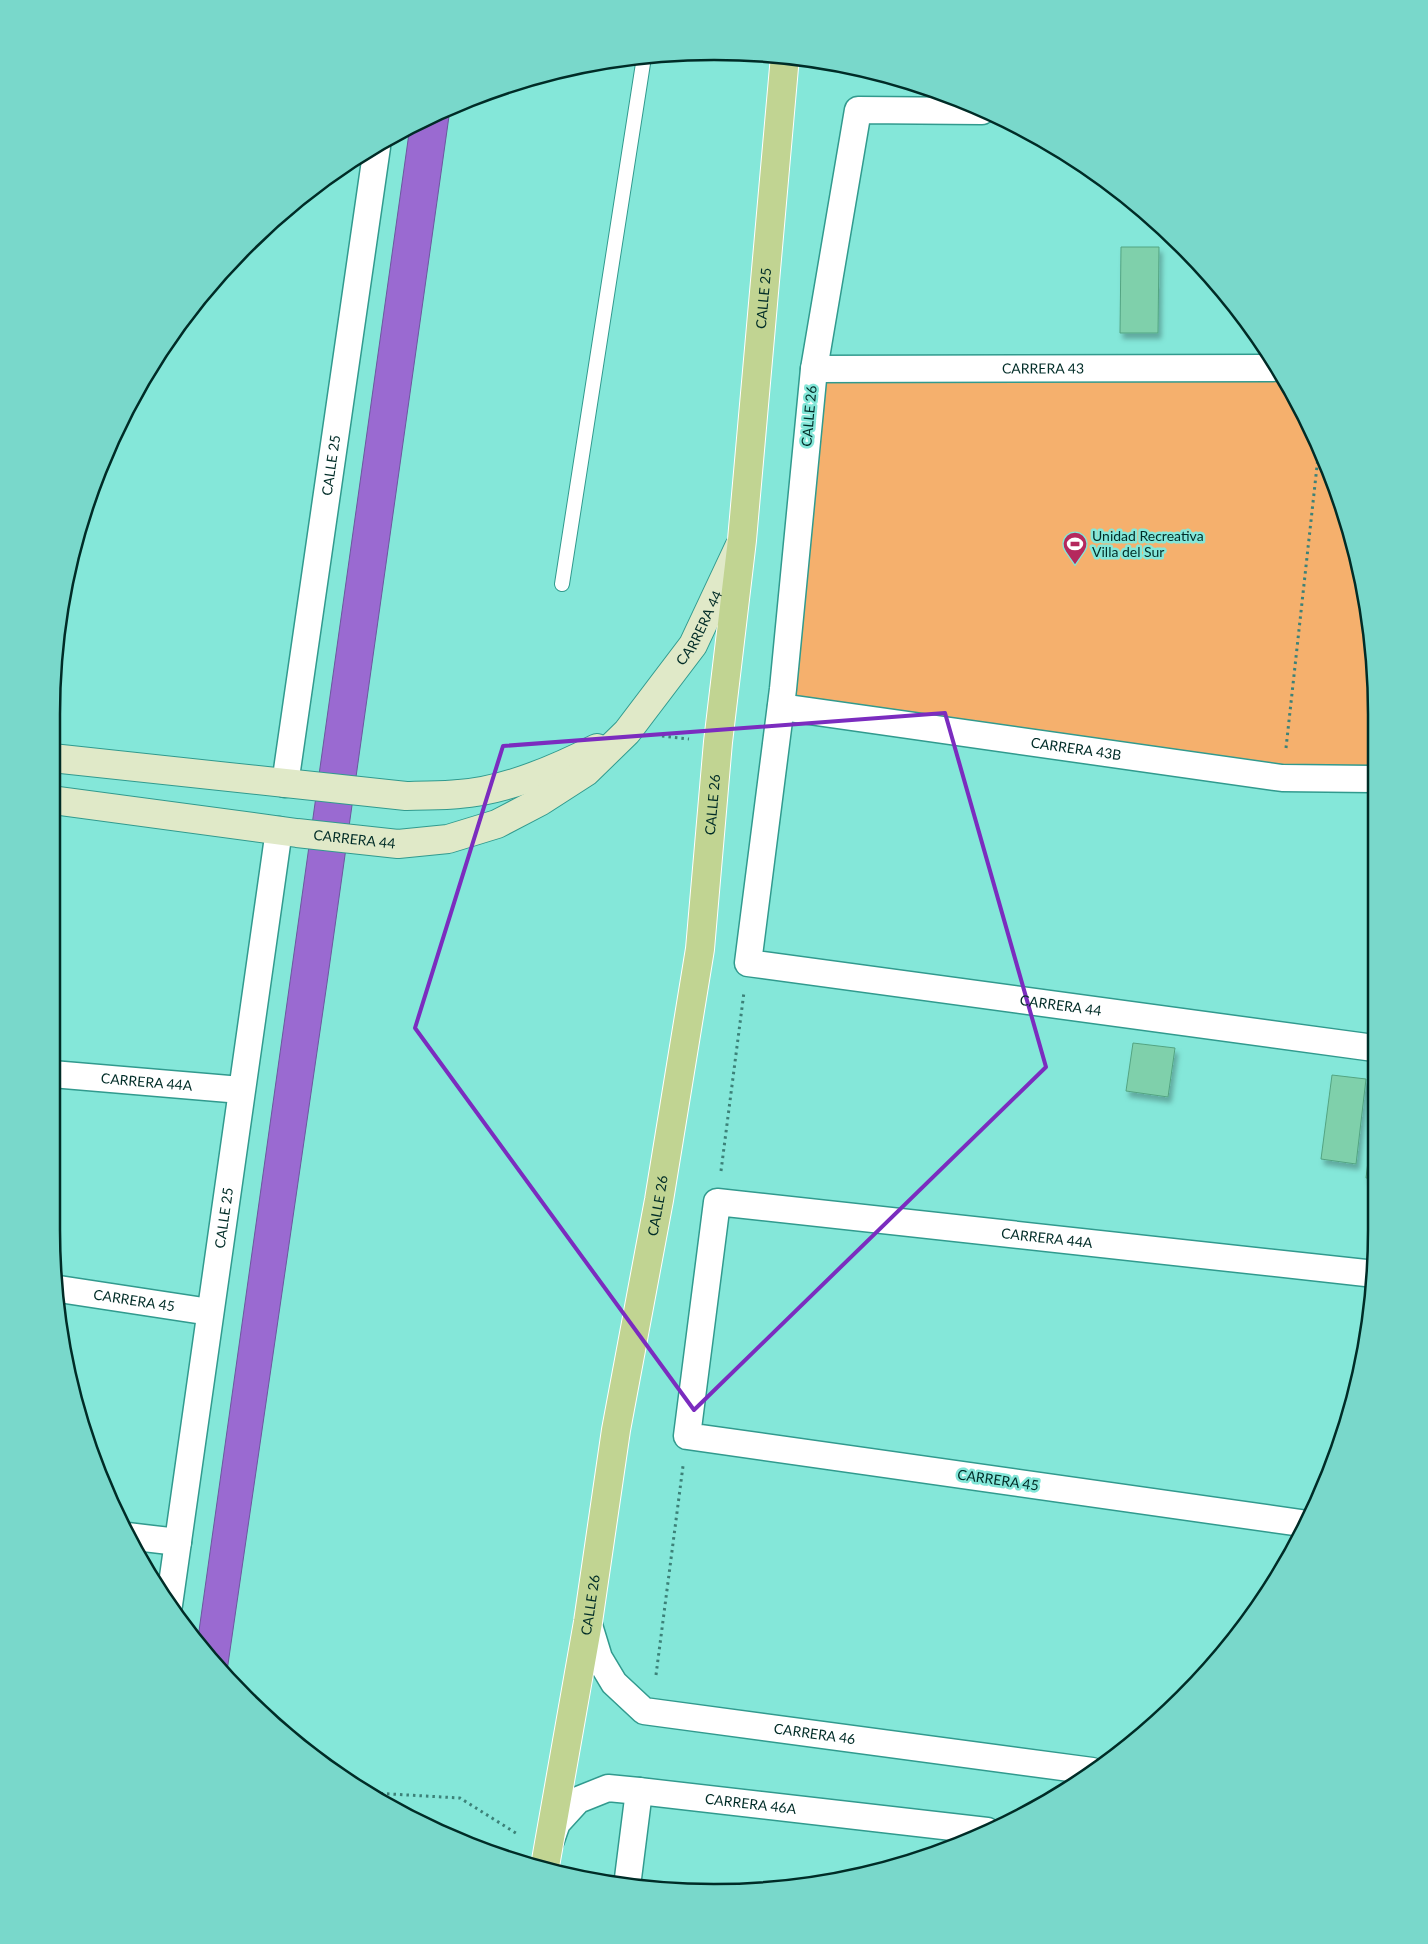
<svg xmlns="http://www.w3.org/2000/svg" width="1428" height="1944" viewBox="0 0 1428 1944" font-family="Lato,sans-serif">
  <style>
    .green { fill: #f5b06d }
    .water { fill: #9a6ad1; stroke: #6c579e }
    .building { fill: #7fd0ab; stroke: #53a482; filter: url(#shadow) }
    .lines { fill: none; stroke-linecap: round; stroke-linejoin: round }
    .lane-casing { stroke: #319a8e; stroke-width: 16 }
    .street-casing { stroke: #319a8e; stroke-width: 29 }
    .secondary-casing { stroke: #319a8e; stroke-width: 30 }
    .primary-casing { stroke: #fff; stroke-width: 30 }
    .path { stroke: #3c8178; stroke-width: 3; stroke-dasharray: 2.5 4; stroke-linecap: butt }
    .lane { stroke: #fff; stroke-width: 14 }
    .street { stroke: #fff; stroke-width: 26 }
    .secondary { stroke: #e0e9c8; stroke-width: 28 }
    .primary { stroke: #c1d492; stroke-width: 28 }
    .marked { fill: none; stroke: #7b2cbf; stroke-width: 4; stroke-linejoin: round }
    .labels { text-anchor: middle; stroke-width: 5; stroke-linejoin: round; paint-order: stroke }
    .street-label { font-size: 14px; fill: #002c27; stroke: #84e7d9 }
    .poi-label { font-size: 14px; fill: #002c27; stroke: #84e7d9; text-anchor: start }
    .rim { fill: none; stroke: #002c27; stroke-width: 2.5 }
  </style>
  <defs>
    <filter id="shadow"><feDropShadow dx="3" dy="5.5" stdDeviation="2.5" flood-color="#0004"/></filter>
  </defs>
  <rect width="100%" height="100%" fill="#84e7d9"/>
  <polygon class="green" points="1273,368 1326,460 1371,627 1372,779 781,707 814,369"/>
  <polygon class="water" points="450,109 327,983 227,1671 198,1638 410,126 421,120"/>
  <g class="building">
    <polygon points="1121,247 1159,247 1158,333 1120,333"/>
    <polygon points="1133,1043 1175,1048 1168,1097 1126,1091"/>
    <polygon points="1332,1075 1366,1079 1356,1164 1321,1159"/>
    <polygon points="1374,1111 1375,1179 1366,1178"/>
  </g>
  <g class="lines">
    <defs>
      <polyline id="lane" points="562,584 644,57"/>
      <g id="street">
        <path id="s1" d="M 982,111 L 858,110 L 814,369 L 783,689 L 748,963 L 1374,1048"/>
        <path id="s2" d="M 814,369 L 1273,368"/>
        <path id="s3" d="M 781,707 L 1282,778 L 1372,779"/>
        <path id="s4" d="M 285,784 L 377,147"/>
        <path id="s5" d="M 52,1074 L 241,1090"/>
        <path id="s6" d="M 59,1289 L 210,1312"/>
        <path id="s7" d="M 1308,1524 L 687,1436 L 717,1202 L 1375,1274"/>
        <polyline points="127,1536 178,1542"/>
        <path id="s8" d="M 169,1605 L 279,830"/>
        <path id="s9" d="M 588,1622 L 599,1658 L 614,1683 L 644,1711 L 1092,1771"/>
        <path id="s10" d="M 551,1840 L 557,1823 L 578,1800 L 608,1788 L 639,1791 L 987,1831"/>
        <polyline points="627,1886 639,1791"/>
      </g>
      <g id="secondary">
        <path d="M 52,758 L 406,796 C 424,795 442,796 459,794 C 504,791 558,768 597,748"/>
        <path id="s11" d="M 52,800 L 297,833 L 398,844 L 448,839 L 497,824 L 541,801 L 586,772 L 627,732 L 693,645 L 739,547"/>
      </g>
      <g id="primary">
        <path id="s12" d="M 545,1866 L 588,1622 L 616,1430 L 659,1200 L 700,949 L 718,742 L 742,540 L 785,56"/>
      </g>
    </defs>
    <use href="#lane" class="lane-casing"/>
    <use href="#street" class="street-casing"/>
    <use href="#secondary" class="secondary-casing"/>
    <use href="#primary" class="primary-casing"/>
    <g class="path">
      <polyline points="662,736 689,739"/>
      <polyline points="1286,748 1319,448"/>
      <polyline points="721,1171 744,992"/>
      <polyline points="656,1675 683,1466"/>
      <polyline points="374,1793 460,1798 519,1835"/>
    </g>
    <use href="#lane" class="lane"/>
    <use href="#street" class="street"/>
    <use href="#secondary" class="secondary"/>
    <use href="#primary" class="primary"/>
  </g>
  <path class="marked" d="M 945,713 L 1046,1067 L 694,1410 L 415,1028 L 503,746 Z"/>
  <defs>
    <symbol id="stadium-pin" viewBox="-11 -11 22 30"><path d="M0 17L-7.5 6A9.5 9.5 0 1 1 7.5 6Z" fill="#b5285d" stroke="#84e7d9"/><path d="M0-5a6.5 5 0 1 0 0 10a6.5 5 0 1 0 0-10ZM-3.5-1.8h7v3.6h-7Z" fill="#fff"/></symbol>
  </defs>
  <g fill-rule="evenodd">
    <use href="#stadium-pin" x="1061" y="530" width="28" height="38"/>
  </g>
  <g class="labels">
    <g class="street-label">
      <text dy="5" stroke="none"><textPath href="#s12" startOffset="1584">CALLE 25</textPath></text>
      <text dy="5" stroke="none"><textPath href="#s2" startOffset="229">CARRERA 43</textPath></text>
      <text transform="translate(809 416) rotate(-85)" y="5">CALLE 26</text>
      <text dy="5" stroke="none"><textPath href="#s4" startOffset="322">CALLE 25</textPath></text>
      <text dy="5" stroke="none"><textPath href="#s11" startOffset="738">CARRERA 44</textPath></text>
      <text dy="5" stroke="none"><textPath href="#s3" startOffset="298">CARRERA 43B</textPath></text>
      <text dy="5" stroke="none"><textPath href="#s12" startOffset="1075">CALLE 26</textPath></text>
      <text dy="5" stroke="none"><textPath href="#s11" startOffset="305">CARRERA 44</textPath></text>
      <text dy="5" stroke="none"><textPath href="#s1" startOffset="1300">CARRERA 44</textPath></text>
      <text dy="5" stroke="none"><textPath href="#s5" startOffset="95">CARRERA 44A</textPath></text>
      <text dy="5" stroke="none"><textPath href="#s12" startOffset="670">CALLE 26</textPath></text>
      <text dy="5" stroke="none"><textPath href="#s8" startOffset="391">CALLE 25</textPath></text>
      <text dy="5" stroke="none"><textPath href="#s7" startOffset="1195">CARRERA 44A</textPath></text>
      <text dy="5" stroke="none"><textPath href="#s6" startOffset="76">CARRERA 45</textPath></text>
      <text transform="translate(998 1480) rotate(8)" y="5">CARRERA 45</text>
      <text dy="5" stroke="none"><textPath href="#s12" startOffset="265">CALLE 26</textPath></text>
      <text dy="5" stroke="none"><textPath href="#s9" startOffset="280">CARRERA 46</textPath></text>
      <text dy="5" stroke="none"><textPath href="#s10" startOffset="225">CARRERA 46A</textPath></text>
    </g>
    <g class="poi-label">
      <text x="1092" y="541">Unidad Recreativa<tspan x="1092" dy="16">Villa del Sur</tspan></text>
    </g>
  </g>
  <path d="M0 0H1428V1944H0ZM714 60H714A654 654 0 0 1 1368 714V1230A654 654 0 0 1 714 1884H714A654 654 0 0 1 60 1230V714A654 654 0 0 1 714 60Z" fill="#79d8cb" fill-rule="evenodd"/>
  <path class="rim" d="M714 60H714A654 654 0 0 1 1368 714V1230A654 654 0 0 1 714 1884H714A654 654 0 0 1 60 1230V714A654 654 0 0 1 714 60Z"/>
</svg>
